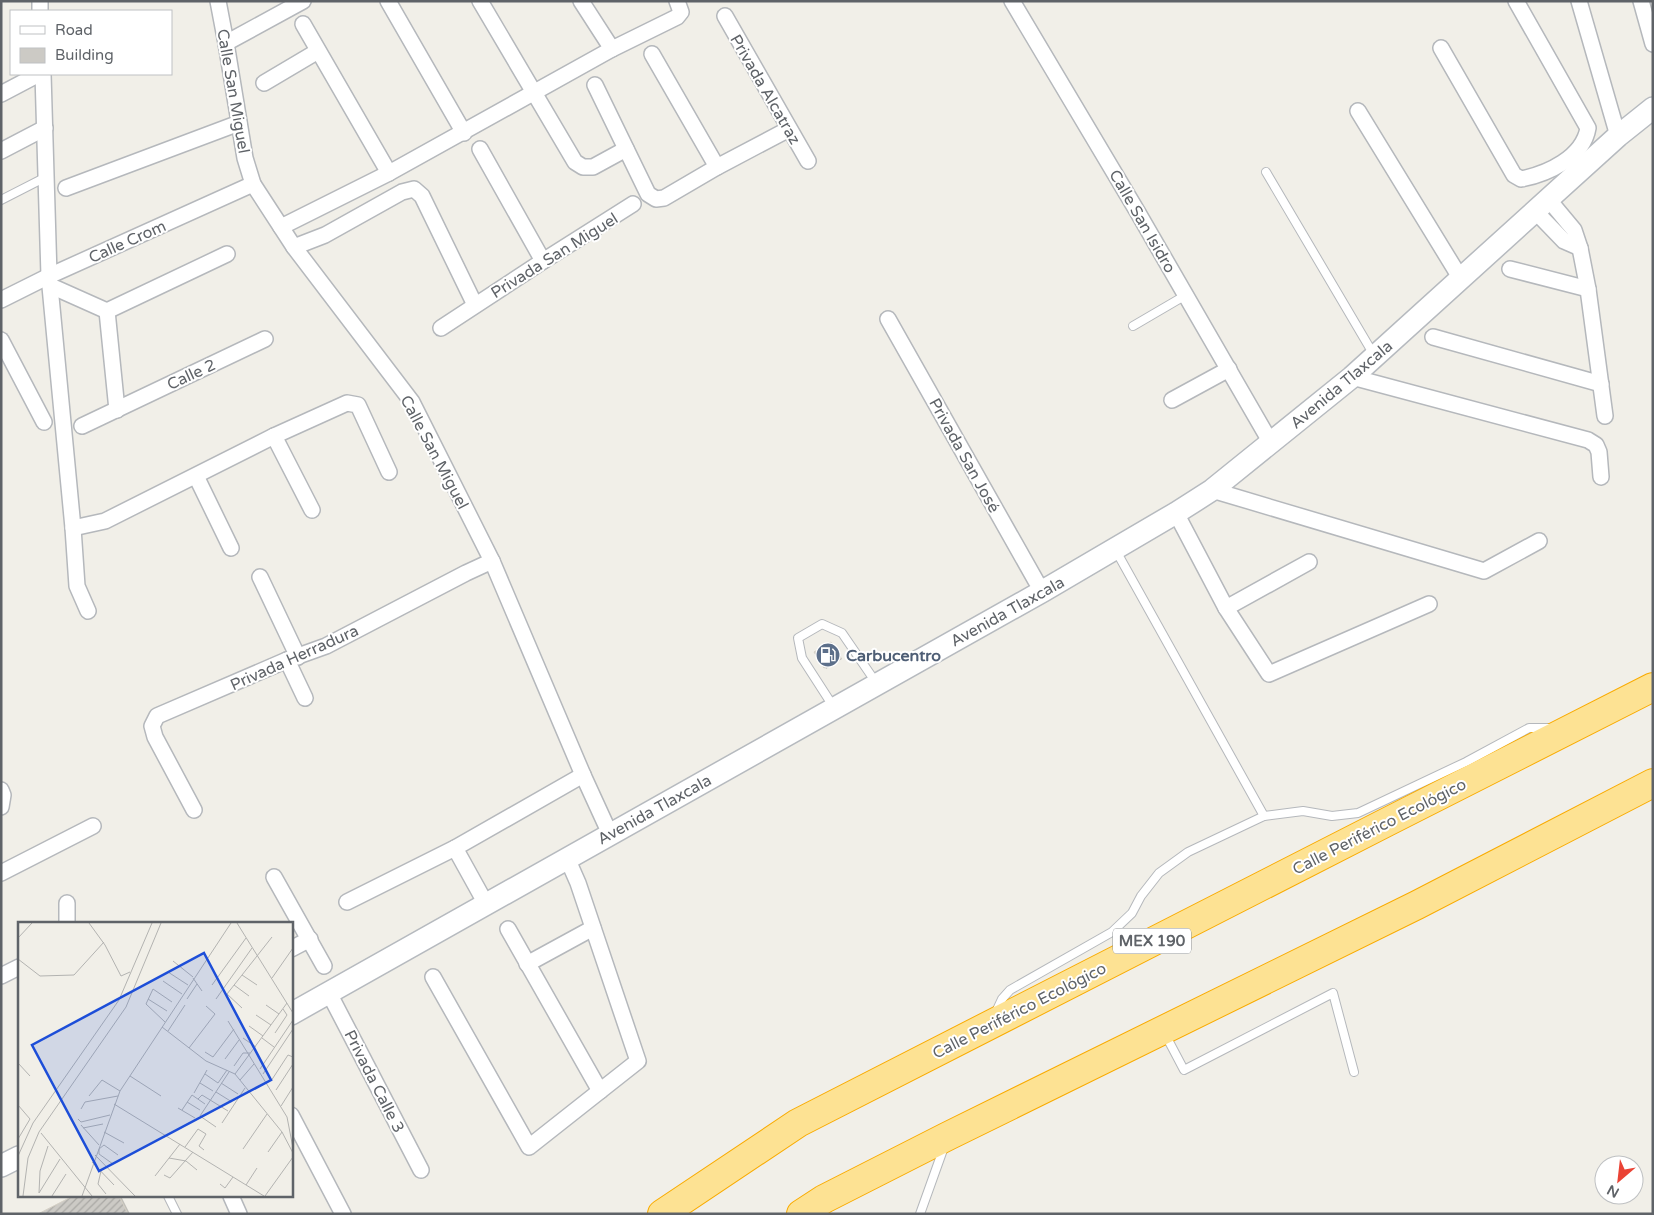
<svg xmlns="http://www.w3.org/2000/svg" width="1654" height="1215" viewBox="0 0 1654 1215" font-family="'Varela Round',sans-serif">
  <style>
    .shadow { fill: #0003 }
    .building { fill: url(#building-hatch); stroke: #d6d1c6 }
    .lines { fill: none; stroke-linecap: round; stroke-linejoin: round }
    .lane-casing { stroke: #b5b8bc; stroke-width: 10 }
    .street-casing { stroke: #b5b8bc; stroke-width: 18 }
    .secondary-casing { stroke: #b6babf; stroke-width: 24 }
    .highway-casing { stroke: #f9ab00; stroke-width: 30 }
    .lane { stroke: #fff; stroke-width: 8 }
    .street { stroke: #fff; stroke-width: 15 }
    .secondary { stroke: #fff; stroke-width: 21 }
    .highway { stroke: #fde293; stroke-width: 28 }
    .labels { text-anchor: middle; stroke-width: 4; stroke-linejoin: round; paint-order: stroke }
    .shield { fill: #fff; stroke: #8f9295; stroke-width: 1 }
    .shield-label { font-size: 15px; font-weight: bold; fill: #5f6368 }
    .street-label { font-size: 16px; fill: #5f6368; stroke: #fff }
    .service-label { font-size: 16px; font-weight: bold; fill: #4e5e75; stroke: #fff; text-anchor: start }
    .inset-road { fill: none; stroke: #b3b3b1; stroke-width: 1 }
    .view { fill: #1d4ed8; fill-opacity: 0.15; stroke: #1d4ed8; stroke-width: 2.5 }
    .inset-edge { fill: none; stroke: #5f6368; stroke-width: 2.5 }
  </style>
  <defs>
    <pattern id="building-hatch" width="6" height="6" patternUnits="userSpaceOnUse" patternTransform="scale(1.25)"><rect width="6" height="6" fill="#cccac5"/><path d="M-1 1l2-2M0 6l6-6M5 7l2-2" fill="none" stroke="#a9a8a4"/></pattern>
  </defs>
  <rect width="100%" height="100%" fill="#f1efe8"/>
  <g class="shadow">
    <polygon points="833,645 842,659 826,669 825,667"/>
    <polygon points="75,1196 121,1196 130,1214 41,1214"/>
  </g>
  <g class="building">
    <polygon points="831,642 841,658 824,668 814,652"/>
    <polygon points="73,1196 119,1196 128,1214 38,1214"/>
  </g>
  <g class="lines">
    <defs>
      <g id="lane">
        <polyline points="1266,172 1374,355"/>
        <polyline points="1,200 46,177"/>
        <polyline points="1133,326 1186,295"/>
        <polyline points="1115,549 1264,816"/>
        <polyline points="833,706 802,658 798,638 822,624 842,633 877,684"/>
        <polyline points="995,1014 1002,999 1010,990 1112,932 1132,913 1141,896 1159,873 1188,852 1264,816 1303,811 1332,816 1358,813 1466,762 1529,728 1552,728"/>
        <polyline points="1165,1034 1184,1070 1333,993 1354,1072"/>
        <polyline points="168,1196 177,1214"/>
        <polyline points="920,1214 944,1147"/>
      </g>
      <g id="street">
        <polyline points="40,1 40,11"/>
        <polyline points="218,1 226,43 245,158 253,184 294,247 412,402 492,561 583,775 610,834"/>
        <polyline points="388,1 464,133"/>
        <polyline points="480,1 575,162 583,167 593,167 626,149"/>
        <polyline points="581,1 612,49"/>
        <polyline points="1012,1 1137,211 1271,443"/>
        <polyline points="1579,1 1618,136"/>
        <polyline points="1641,1 1653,44"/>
        <polyline points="725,16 808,161"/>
        <polyline points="303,24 389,173"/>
        <polyline points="226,43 303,1"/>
        <path d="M 1441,48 L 1514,175 L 1521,179 C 1547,174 1583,158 1588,128 L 1516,1"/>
        <polyline points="652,54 717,167"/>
        <polyline points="43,74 49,276 73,528 77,586 88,611"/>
        <polyline points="264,83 318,51"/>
        <polyline points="595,85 648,194 656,199 664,198 717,167 789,129"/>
        <polyline points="1,94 39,74"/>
        <polyline points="1358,111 1461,279"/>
        <polyline points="480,149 543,261"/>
        <polyline points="1,151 45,128"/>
        <polyline points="66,188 239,123"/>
        <polyline points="1549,200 1574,230 1580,248 1588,289 1605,416"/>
        <polyline points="1536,212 1564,241 1580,248"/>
        <polyline points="281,227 389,173 612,49 677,17 681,12 677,1"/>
        <polyline points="294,247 325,235 402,192 414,189 422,196 475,305"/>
        <polyline points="1510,269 1588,289"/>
        <polyline points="51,286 107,311 227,254"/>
        <polyline points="1,300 49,276 253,184"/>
        <polyline points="107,311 117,410"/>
        <polyline points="888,319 1036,581 1043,591"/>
        <polyline points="441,328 543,261 633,204"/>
        <polyline points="1433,337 1601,384"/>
        <polyline points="1,340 44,422"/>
        <polyline points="1352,377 1588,440 1596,445 1599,452 1601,477"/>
        <polyline points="1172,400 1229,369"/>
        <polyline points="82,426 265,339"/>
        <polyline points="274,436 312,510"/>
        <polyline points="196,476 231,548"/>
        <polyline points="1212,490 1484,571 1539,541"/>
        <polyline points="1176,513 1226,608 1269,674 1429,604"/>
        <polyline points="73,528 105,521 274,436 347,403 358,405 389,472"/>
        <polyline points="260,577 298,657"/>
        <polyline points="1226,608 1309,562"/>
        <polyline points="287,660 305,698"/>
        <polyline points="1,790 3,795 1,807"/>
        <polyline points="194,810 155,737 152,726 157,716 287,660 326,646 466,573 492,561"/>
        <polyline points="455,848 486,904"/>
        <polyline points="1,873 93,826"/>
        <polyline points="274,877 324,966"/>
        <polyline points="347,902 455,848 583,775"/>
        <polyline points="67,903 67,924"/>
        <polyline points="508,929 600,1091"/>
        <polyline points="291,949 310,939"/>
        <polyline points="527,964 593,928"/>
        <polyline points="1,976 19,967"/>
        <polyline points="433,977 529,1147 638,1061 578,883 567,858"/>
        <polyline points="329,993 421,1170"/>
        <polyline points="291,1115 343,1214"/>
        <polyline points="231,1196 239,1214"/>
      </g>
      <g id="secondary">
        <polyline points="291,1014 1043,591 1176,513 1212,490 1352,377 1618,136 1653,108"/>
        <polyline points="1,1166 19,1157"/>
      </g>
      <g id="highway">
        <polyline points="662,1214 798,1123 1387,822 1653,687"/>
        <polyline points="801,1214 824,1199 948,1136 1417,905 1653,783"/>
      </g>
    </defs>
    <use href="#lane" class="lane-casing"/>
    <use href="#street" class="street-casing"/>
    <use href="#secondary" class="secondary-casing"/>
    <use href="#highway" class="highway-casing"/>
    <use href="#lane" class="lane"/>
    <use href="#street" class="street"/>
    <use href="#secondary" class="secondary"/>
    <use href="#highway" class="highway"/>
  </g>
  <defs>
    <symbol id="fuel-disc" viewBox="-11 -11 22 22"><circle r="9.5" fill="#5c6f8a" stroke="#fff"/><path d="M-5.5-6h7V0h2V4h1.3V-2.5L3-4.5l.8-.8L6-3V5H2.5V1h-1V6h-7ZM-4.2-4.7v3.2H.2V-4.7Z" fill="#fff"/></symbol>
  </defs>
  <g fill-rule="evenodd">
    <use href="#fuel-disc" x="814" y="641" width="28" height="28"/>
  </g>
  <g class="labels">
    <rect class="shield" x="1113" y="928.5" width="78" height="25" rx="4"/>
    <g class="shield-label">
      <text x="1152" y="946">MEX 190</text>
    </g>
    <g class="street-label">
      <text transform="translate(766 89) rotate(60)" y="6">Privada Alcatraz</text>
      <text transform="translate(234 91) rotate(80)" y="6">Calle San Miguel</text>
      <text transform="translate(1143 221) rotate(60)" y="6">Calle San Isidro</text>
      <text transform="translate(127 241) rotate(-24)" y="6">Calle Crom</text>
      <text transform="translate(554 255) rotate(-32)" y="6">Privada San Miguel</text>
      <text transform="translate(191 374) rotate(-25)" y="6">Calle 2</text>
      <text transform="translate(1341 384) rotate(-40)" y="6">Avenida Tlaxcala</text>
      <text transform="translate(435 452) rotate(62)" y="6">Calle San Miguel</text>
      <text transform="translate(965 455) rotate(61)" y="6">Privada San José</text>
      <text transform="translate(1007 611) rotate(-29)" y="6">Avenida Tlaxcala</text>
      <text transform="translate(294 657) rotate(-24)" y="6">Privada Herradura</text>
      <text transform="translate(654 809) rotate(-29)" y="6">Avenida Tlaxcala</text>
      <text transform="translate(1379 826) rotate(-27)" y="6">Calle Periférico Ecológico</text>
      <text transform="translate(1019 1010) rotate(-27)" y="6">Calle Periférico Ecológico</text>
      <text transform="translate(375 1081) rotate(63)" y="6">Privada Calle 3</text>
    </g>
    <g class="service-label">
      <text x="846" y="661">Carbucentro</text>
    </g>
  </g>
  <g transform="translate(18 922)">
    <rect width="275" height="275" fill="#f1efe8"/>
    <path class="inset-road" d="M 71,1 L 87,23 L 103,54 L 112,50M 219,1 L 275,91M 0,16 L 14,1M 0,37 L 22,54 L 56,53 L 86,20M 155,39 L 175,55M 150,50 L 170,63M 224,53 L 239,63M 175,56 L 184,69M 254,56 L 275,26M 145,59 L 164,72M 194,63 L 228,16M 216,63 L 231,74M 130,77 L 149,89M 169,77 L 179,62M 198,77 L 234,26M 248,83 L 261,92M 224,86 L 209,72 L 254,15M 238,93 L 253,103M 210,99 L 269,195 L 275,226M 147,100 L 128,82 L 135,67 L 154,80M 231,104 L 245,114M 144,105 L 188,139 L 217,152 L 264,210 L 275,231M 150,109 L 167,83M 257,111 L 269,93 L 265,87M 225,116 L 238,125M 244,116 L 256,125M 171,126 L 197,92 L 188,84M 187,130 L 195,135 L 216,107M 207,137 L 221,118M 0,141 L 12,154M 216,144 L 225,131 L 232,131M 242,147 L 275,98M 187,152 L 200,161 L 209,148M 217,152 L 269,81M 245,152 L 275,107M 112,154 L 143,174M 222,158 L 236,142M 253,159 L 270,133 L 275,135M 182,161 L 195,169M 203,161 L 220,172M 258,168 L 275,142M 198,170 L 214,180M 176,171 L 189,148M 71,174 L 84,158 L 102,169M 180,177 L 184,173 L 210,189M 169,180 L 182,188M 96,182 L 246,274M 0,183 L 12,197M 263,184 L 275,165M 160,186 L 177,196M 63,187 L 67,180 L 100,174M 164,188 L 174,173 L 187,182M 60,197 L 63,200 L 92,193M 204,201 L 227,166M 63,203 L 81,223M 198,205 L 182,194 L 211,150M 65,206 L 85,202M 86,210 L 106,221M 23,211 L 74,274M 0,217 L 12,197M 167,225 L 180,207 L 188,212 L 181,224 L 186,228M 225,227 L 249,192M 250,230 L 264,210M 77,233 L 117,274M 0,234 L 15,201 L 101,78 L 134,1M 151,236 L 168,239 L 179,248M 74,240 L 96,263M 95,242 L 81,232 L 81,227 L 86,223 L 100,233M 83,249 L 80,262 L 88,272M 146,253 L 152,256 L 175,230M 137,254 L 162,222M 202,262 L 207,266 L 215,255M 228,263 L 239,246M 21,271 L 22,249 L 30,224M 21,271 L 42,237M 5,274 L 10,236 L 21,210 L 108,85 L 143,1M 34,274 L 48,252M 64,274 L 102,169 L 213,1M 247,274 L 275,235"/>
    <path class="view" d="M 186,31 L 253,158 L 81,249 L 14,123 Z"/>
    <rect width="275" height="275" class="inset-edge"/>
  </g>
  <rect width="1654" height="1215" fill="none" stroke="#5f6368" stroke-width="5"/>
  <rect x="10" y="10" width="162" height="65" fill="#ffffff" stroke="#bfc1c3"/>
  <rect x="20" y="26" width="25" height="8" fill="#ffffff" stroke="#bfc1c3"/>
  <text x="55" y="35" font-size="15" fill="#5f6368">Road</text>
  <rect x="20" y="48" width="25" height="15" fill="#cccac5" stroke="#bfc1c3"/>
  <text x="55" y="60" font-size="15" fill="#5f6368">Building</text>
  <g transform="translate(1619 1180) rotate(208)"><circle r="24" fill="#ffffff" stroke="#bfc1c3"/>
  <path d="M0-4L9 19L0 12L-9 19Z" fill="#ea4335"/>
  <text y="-8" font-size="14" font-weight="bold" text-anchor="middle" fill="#5f6368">N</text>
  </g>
</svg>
